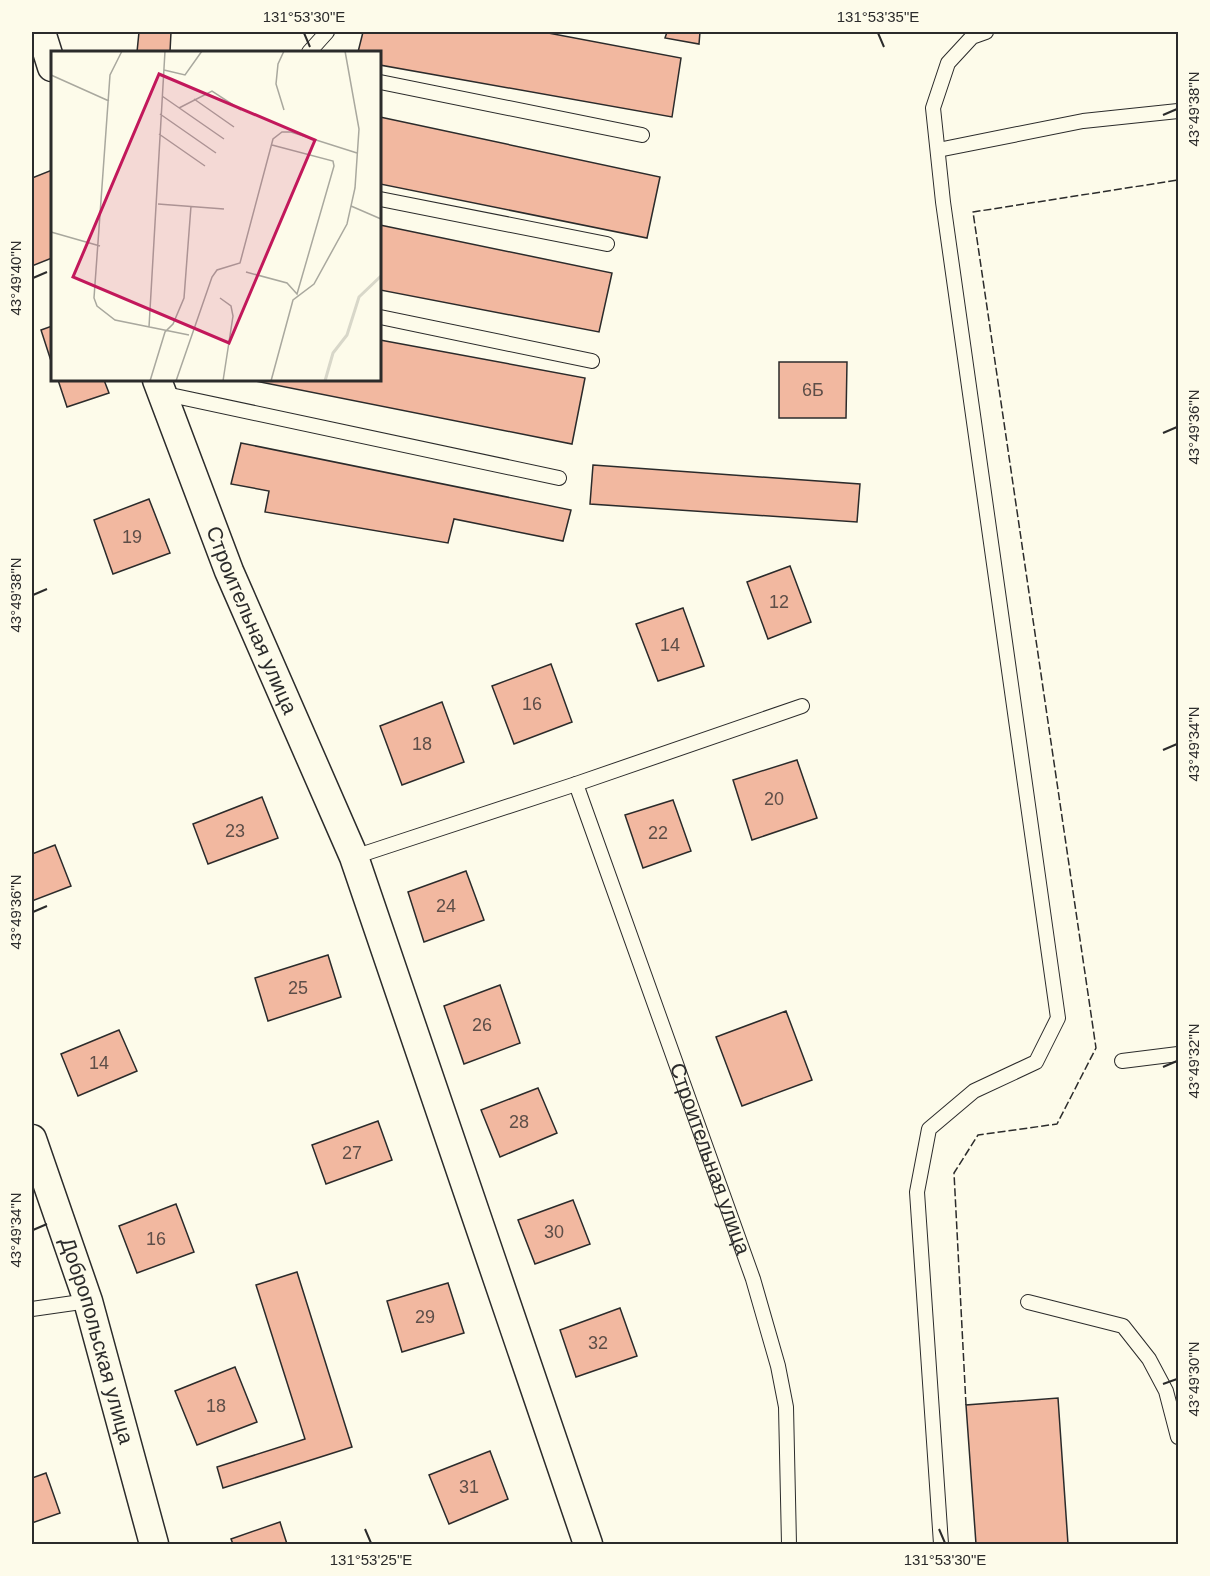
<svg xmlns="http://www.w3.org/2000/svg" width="1210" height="1576" viewBox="0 0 1210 1576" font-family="Helvetica,sans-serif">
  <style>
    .building { fill: #f2b8a0; stroke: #2b2b2b; stroke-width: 1.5 }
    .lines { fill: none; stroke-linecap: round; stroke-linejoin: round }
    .service-casing { stroke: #2b2b2b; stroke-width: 16 }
    .minor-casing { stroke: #2b2b2b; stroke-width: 31 }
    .service { stroke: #fdfbea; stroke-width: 14 }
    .minor { stroke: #fdfbea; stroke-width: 28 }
    .fence { stroke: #2b2b2b; stroke-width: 1.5; stroke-dasharray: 8 3; stroke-linecap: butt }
    .ticks { fill: none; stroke: #2b2b2b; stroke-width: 2 }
    .labels { text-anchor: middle; stroke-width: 4.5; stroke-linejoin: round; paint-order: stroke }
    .number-label { font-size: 18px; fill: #5d4e48 }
    .street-label { font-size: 21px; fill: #2b2b2b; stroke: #fdfbea }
    .inset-river { fill: none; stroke: #d8d7c9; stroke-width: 3 }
    .inset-road { fill: none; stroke: #a9a89e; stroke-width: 1.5 }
    .view { fill: #c2185b; fill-opacity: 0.15; stroke: #c2185b; stroke-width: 3 }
    .inset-edge { fill: none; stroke: #2b2b2b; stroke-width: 3 }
    .neatline { fill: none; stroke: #2b2b2b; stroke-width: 2 }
    .ticks-label { font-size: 15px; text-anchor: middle; fill: #2b2b2b }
  </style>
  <rect width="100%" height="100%" fill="#fdfbea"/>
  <g class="building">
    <polygon points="139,32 171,32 170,52 137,52"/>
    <polygon points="363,32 383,32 389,33 390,32 543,32 681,58 672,117 380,65 380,52 358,52"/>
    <polygon points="667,32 700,32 699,44 665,38"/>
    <polygon points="380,117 660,177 647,238 380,184"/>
    <polygon points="52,170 52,258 32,266 32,178"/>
    <polygon points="380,225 612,273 599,332 380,290"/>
    <polygon points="52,326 52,364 41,330"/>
    <polygon points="380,340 585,378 572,444 250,380 380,380"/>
    <polygon points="779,362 847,362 846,418 779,418"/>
    <polygon points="58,380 104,380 109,393 67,407"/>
    <polygon points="241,443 571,510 563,541 454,519 448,543 265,512 269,491 231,484"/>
    <polygon points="593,465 860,484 857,522 590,504"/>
    <polygon points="149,499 170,553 113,574 94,520"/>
    <polygon points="790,566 811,622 768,639 747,582"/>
    <polygon points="683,608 704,666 658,681 636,624"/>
    <polygon points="551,664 572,722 514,744 492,686"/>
    <polygon points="442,702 464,762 402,785 380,726"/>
    <polygon points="797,760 817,818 752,840 733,780"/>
    <polygon points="262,797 278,838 208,864 193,824"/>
    <polygon points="673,800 691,851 643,868 625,815"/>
    <polygon points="55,845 71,886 32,901 32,854"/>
    <polygon points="466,871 484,920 424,942 408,892"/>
    <polygon points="328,955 341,997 268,1021 255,978"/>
    <polygon points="500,985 520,1043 464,1064 444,1006"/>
    <polygon points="786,1011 812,1080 742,1106 716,1037"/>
    <polygon points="119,1030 137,1071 78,1096 61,1054"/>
    <polygon points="538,1088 557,1133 500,1157 481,1110"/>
    <polygon points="378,1121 392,1160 326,1184 312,1145"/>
    <polygon points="573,1200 590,1244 535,1264 518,1220"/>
    <polygon points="176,1204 194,1252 137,1273 119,1226"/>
    <polygon points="297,1272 352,1447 223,1488 217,1467 305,1439 256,1285"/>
    <polygon points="448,1283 464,1333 402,1352 387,1301"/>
    <polygon points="620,1308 637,1356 576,1377 560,1330"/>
    <polygon points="235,1367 257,1422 197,1445 175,1391"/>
    <polygon points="1058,1398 1068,1544 976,1544 966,1405"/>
    <polygon points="490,1451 508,1499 449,1524 429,1475"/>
    <polygon points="46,1473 60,1513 32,1523 32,1478"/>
    <polygon points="280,1522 287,1544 233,1544 231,1539"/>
  </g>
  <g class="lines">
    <defs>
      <g id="service">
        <polyline points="309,52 327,32"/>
        <polyline points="380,82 642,135"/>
        <polyline points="938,150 1083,121 1178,111"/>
        <polyline points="380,199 607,244"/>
        <polyline points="380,317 592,361"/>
        <polyline points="161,393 559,478"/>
        <path id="s1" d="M 576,784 L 753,1279 L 778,1366 L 786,1407 L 789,1544"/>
        <polyline points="354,857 576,784 802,706"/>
        <polyline points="1122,1061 1178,1054"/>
        <polyline points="1028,1302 1123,1326 1149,1359 1166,1391 1178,1437"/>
        <polyline points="32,1309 88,1301"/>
        <polyline points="941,1544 917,1192 929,1129 974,1091 1036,1062 1058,1018 943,202 933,108 948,63 972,37 986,32"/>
      </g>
      <g id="minor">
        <polyline points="41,32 52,67"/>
        <path id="s2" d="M 157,380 L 229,571 L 354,857 L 588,1544"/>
        <path id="s3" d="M 32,1139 L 88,1301 L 154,1544"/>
      </g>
    </defs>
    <use href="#service" class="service-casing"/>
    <use href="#minor" class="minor-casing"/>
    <use href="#service" class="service"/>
    <use href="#minor" class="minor"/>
    <polyline class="fence" points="966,1405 954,1173 978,1135 1057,1124 1096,1048 973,212 1178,180"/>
  </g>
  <path class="ticks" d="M 304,33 L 310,47M 878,33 L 884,47M 1163,115 L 1177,109M 33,278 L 47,272M 1163,433 L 1177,427M 33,595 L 47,589M 1163,750 L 1177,744M 33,912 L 47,906M 1163,1067 L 1177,1061M 33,1230 L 47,1224M 1163,1384 L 1177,1379M 365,1529 L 371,1543M 939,1529 L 945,1543"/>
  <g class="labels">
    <g class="number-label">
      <text x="813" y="396">6Б</text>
      <text x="132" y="543">19</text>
      <text x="779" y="608">12</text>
      <text x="670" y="651">14</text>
      <text x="532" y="710">16</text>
      <text x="422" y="750">18</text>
      <text x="774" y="805">20</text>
      <text x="235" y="837">23</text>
      <text x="658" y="839">22</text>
      <text x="446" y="912">24</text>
      <text x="298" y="994">25</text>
      <text x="482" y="1031">26</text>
      <text x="99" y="1069">14</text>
      <text x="519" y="1128">28</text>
      <text x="352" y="1159">27</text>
      <text x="554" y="1238">30</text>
      <text x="156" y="1245">16</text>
      <text x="425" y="1323">29</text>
      <text x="598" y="1349">32</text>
      <text x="216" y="1412">18</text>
      <text x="469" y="1493">31</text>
    </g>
    <g class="street-label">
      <text dy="7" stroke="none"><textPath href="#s2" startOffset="258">Строительная улица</textPath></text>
      <text dy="7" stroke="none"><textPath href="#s1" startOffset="398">Строительная улица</textPath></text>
      <text dy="7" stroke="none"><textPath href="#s3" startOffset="212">Добропольская улица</textPath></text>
    </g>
  </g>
  <g transform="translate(51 51)">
    <rect width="330" height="330" fill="#fdfbea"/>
    <path class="inset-river" d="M 274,330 L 282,302 L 296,284 L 308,246 L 330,225"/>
    <path class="inset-road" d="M 71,0 L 59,24 L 43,247 L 46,255 L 64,269 L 138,284M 113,19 L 134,24 L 151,0M 0,24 L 58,50M 111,45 L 173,88M 143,48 L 183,76M 128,57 L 161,40 L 190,59M 233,59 L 225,33 L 227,13 L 233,0M 109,63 L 165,102M 108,83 L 154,115M 107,153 L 173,158M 300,155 L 330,168M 0,181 L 49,195M 195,221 L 236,232 L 246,243 L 283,115 L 282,110 L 221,94M 169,247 L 180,255 L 182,265 L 172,330M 98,276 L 114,0M 99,330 L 114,281 L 122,273 L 133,247 L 140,155M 125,330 L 161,226 L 166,219 L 189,212 L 222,88 L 231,81 L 240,81 L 306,102M 220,330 L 242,249 L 263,233 L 296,173 L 304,137 L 308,78 L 294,0"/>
    <path class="view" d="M 108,23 L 264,89 L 178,292 L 22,226 Z"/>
    <rect width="330" height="330" class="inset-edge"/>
  </g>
  <rect width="1210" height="1576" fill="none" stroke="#fdfbea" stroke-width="66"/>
  <rect x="33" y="33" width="1144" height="1510" class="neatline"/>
  <g class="ticks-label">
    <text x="304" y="22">131°53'30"E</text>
    <text x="878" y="22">131°53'35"E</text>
    <text transform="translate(1194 109) rotate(-90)" y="5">43°49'38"N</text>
    <text transform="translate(16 278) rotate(-90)" y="5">43°49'40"N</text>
    <text transform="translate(1194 427) rotate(-90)" y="5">43°49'36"N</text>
    <text transform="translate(16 595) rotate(-90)" y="5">43°49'38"N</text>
    <text transform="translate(1194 744) rotate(-90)" y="5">43°49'34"N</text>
    <text transform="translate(16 912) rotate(-90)" y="5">43°49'36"N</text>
    <text transform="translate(1194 1061) rotate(-90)" y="5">43°49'32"N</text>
    <text transform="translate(16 1230) rotate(-90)" y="5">43°49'34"N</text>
    <text transform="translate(1194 1379) rotate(-90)" y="5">43°49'30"N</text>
    <text x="371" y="1565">131°53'25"E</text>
    <text x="945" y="1565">131°53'30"E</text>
  </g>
</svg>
